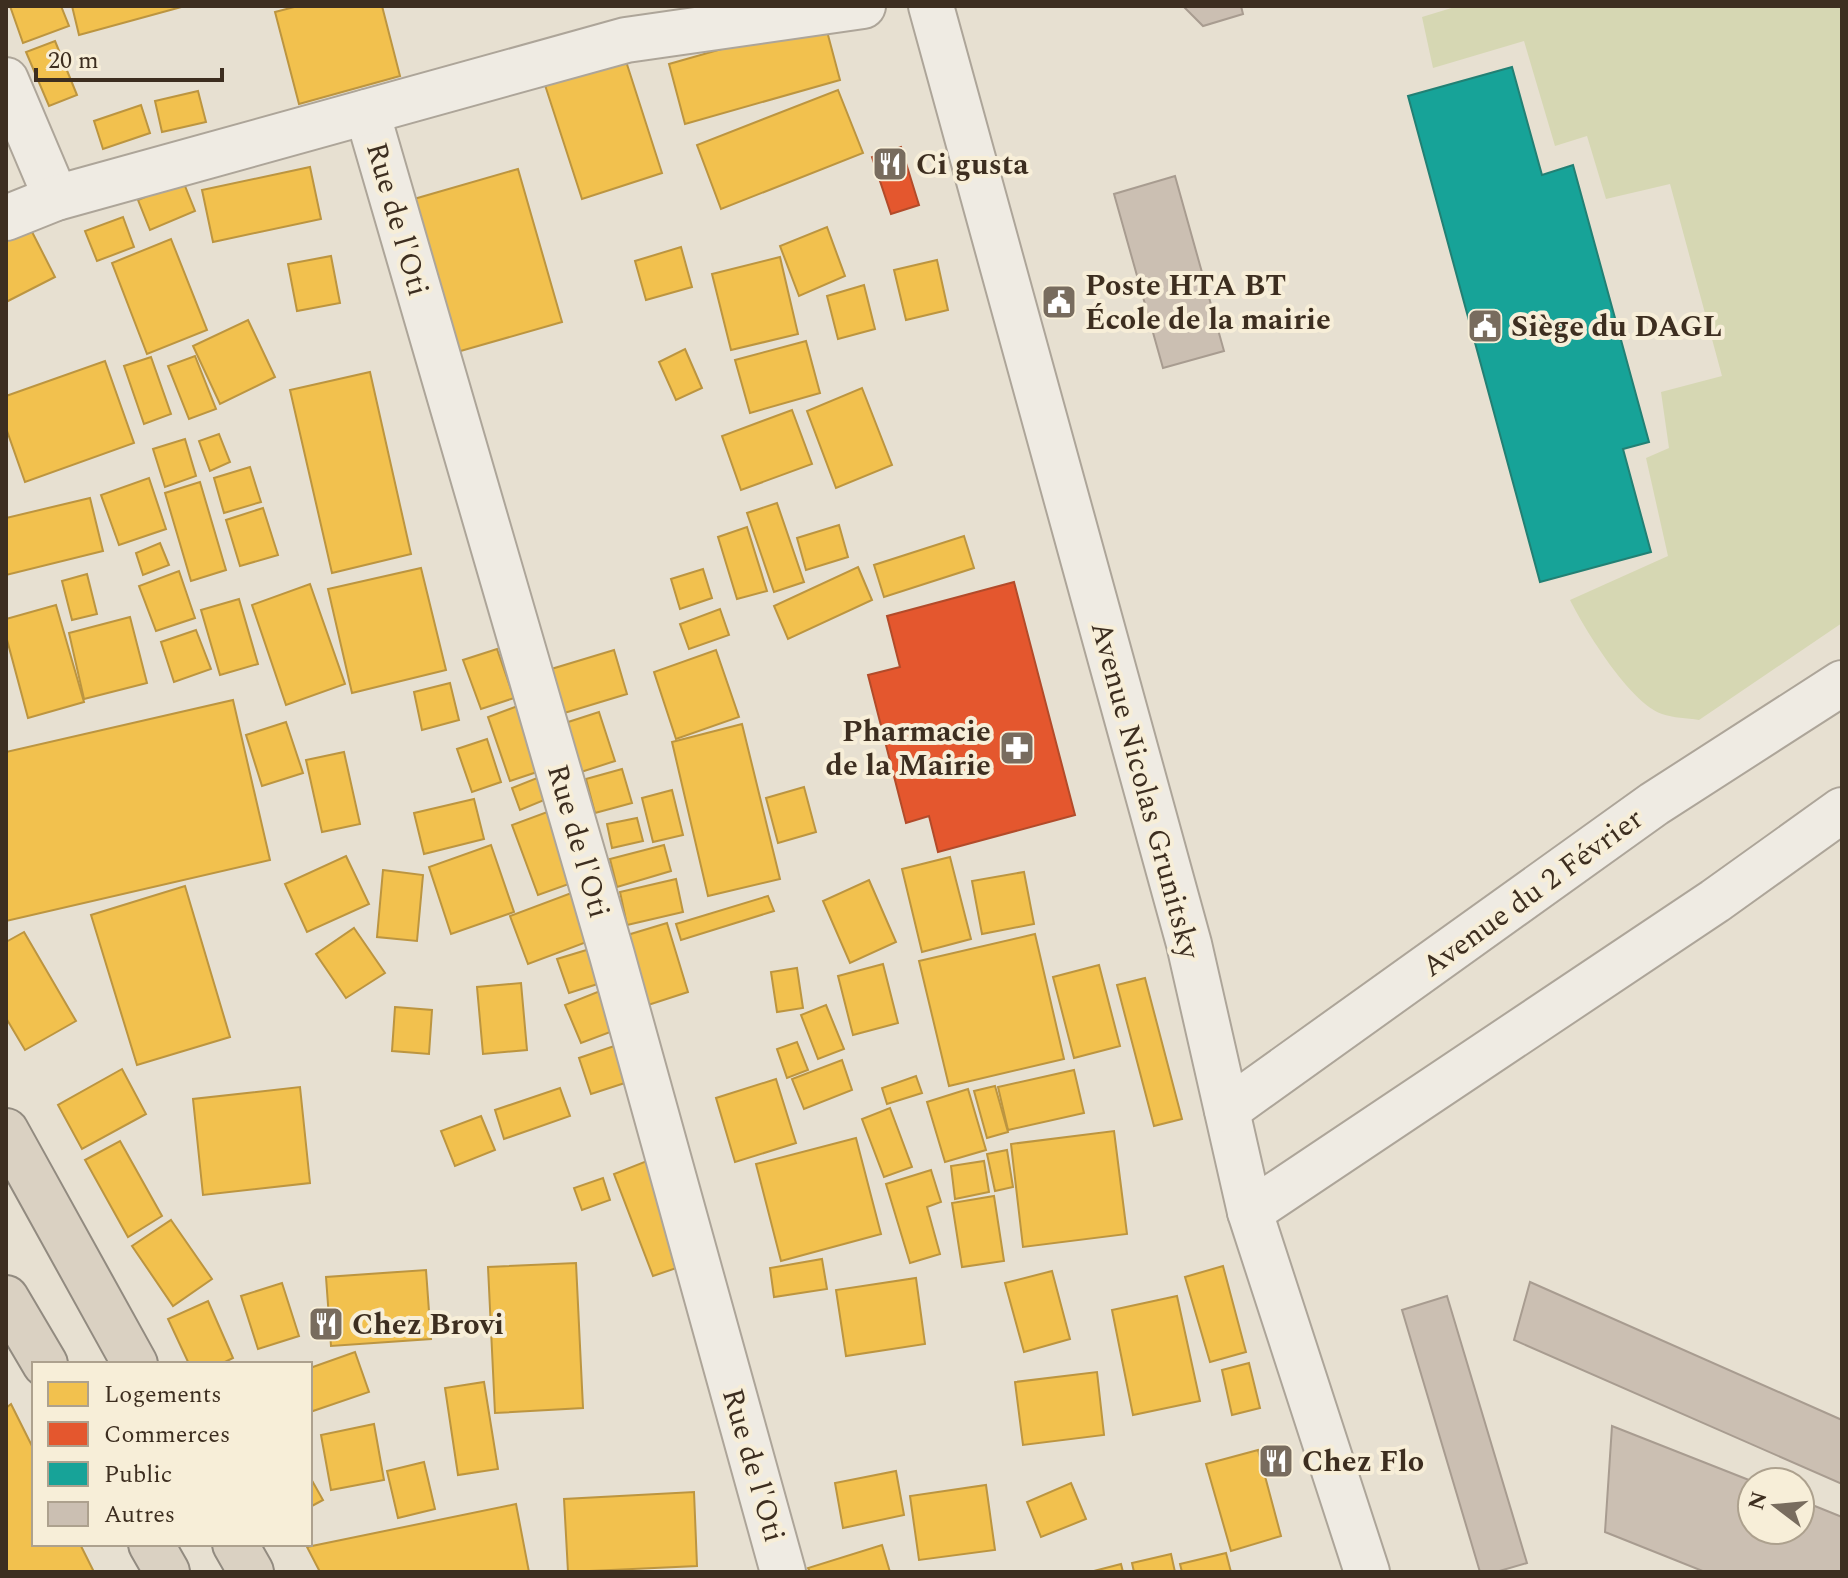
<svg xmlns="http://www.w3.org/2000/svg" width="1848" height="1578" viewBox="0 0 1848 1578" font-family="Spectral,serif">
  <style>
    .green { fill: #d6d7b3 }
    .homes { fill: #f2c14e; stroke: #bc9540; stroke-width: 2 }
    .shops { fill: #e4572e; stroke: #b24b2a; stroke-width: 2 }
    .public { fill: #17a398; stroke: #228074; stroke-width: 2 }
    .building { fill: #cbbfb2; stroke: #a89c90; stroke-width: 2 }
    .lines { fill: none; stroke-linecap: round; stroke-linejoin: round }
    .minor-casing { stroke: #ada599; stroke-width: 48 }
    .highway-casing { stroke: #928b80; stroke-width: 48 }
    .minor { stroke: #efebe3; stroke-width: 44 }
    .highway { stroke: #dad1c2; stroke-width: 44 }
    .labels { text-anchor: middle; stroke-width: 8; stroke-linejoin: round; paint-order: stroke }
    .poi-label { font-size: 30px; font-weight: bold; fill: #3d2e20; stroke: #f7eed8; text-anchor: start }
    .street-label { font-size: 30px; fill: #3d2e20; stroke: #f7eed8 }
  </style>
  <rect width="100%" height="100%" fill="#e7e0d1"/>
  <path class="green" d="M 1458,6 L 1842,6 L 1842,623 L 1699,720 C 1687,718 1673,718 1662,714 C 1630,703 1585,630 1570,600 L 1668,556 L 1646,458 L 1669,448 L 1661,392 L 1722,376 L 1670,184 L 1606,199 L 1587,136 L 1555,146 L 1524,41 L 1433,68 L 1422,17 Z"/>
  <g class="homes">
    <polygon points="10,6 61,6 69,26 23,43"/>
    <polygon points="72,6 185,6 79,35"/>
    <polygon points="298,6 382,6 400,76 299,104 275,12"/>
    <polygon points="824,20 840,80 685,124 669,64"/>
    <polygon points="55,41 77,95 49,106 26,52"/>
    <polygon points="624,55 662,173 582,199 544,82"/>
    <polygon points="838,90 863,153 721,209 697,145"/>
    <polygon points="198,91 206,122 162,132 155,101"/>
    <polygon points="141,105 150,133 103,149 94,121"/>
    <polygon points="310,167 321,219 213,242 202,190"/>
    <polygon points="518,169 562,322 457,352 414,199"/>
    <polygon points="183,181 195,211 150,230 138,200"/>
    <polygon points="123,217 134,247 97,261 85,231"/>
    <polygon points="27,222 55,277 6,302 6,233"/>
    <polygon points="827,227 845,276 799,296 780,246"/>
    <polygon points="171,239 207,330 147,354 112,263"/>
    <polygon points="681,247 692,287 646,300 635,261"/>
    <polygon points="331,256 340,303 297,311 288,264"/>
    <polygon points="780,257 798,334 731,350 712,274"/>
    <polygon points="937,260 948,310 906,320 894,270"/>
    <polygon points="864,285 875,329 838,339 827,296"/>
    <polygon points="248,320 275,377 220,404 193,346"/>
    <polygon points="806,341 820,393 750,413 735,360"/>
    <polygon points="685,349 702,388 676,400 659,362"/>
    <polygon points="195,356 216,409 189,419 168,366"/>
    <polygon points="151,357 171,414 144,424 124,366"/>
    <polygon points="105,361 134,443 25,482 6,428 6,396"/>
    <polygon points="370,372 411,554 332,573 290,390"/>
    <polygon points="862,388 892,465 836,488 807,411"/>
    <polygon points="792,410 812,464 741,490 722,436"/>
    <polygon points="219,434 230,462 210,471 199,441"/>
    <polygon points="185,439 196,476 165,487 153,449"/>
    <polygon points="250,467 261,502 224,513 214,478"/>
    <polygon points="149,478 166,529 119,545 101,495"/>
    <polygon points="200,482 226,570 191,581 165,493"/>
    <polygon points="90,498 103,551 6,575 6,518"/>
    <polygon points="777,503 804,582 774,592 747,513"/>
    <polygon points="263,508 278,555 240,566 226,520"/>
    <polygon points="839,525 848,557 806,570 797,538"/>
    <polygon points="747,527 767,591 737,599 718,537"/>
    <polygon points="964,536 974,568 884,597 874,565"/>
    <polygon points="160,543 169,565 143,575 136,553"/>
    <polygon points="858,567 872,600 788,639 774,606"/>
    <polygon points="421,568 446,670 352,693 328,589"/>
    <polygon points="703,569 712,598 680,609 671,579"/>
    <polygon points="179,571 195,618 156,631 139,586"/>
    <polygon points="87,574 97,614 72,620 62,581"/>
    <polygon points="310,584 345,684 286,705 252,605"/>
    <polygon points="239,599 258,664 220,675 201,610"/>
    <polygon points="56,605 84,702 28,718 6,636 6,619"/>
    <polygon points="720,609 729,635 689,649 680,624"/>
    <polygon points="130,617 147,683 84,699 69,633"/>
    <polygon points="196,630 211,669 174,682 161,642"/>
    <polygon points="497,649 514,698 481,709 463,660"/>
    <polygon points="614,650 627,694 561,714 548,670"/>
    <polygon points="716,650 739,717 676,739 654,672"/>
    <polygon points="450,683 459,720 422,730 414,692"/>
    <polygon points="233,700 270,860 6,921 6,752"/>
    <polygon points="523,704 546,769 510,781 488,717"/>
    <polygon points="599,712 615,761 578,773 562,724"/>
    <polygon points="286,722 303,773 262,786 246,735"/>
    <polygon points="742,724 780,879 708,896 672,742"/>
    <polygon points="487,739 501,782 472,792 457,749"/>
    <polygon points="344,752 360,824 322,832 306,760"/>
    <polygon points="622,769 632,803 595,813 586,779"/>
    <polygon points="547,774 554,796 520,810 512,788"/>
    <polygon points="804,787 816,832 778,843 766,798"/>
    <polygon points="672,790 683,835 653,842 642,798"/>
    <polygon points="474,799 484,839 424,854 414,813"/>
    <polygon points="558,808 583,879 538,895 512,825"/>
    <polygon points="637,818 643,841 612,848 607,824"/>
    <polygon points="491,845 514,912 451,934 429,867"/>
    <polygon points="664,845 671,871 617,887 610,859"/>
    <polygon points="346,856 369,904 307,932 285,884"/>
    <polygon points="950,857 971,939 922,952 902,869"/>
    <polygon points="383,870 423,875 417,941 377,937"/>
    <polygon points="1024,872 1034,924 982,934 972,881"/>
    <polygon points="676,879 683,912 627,925 620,892"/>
    <polygon points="869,880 896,942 850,963 823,901"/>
    <polygon points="185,886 230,1037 137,1065 91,915"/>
    <polygon points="574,892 592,940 528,964 510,916"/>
    <polygon points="768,896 774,911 681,940 676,924"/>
    <polygon points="667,923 688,992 645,1006 624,936"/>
    <polygon points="354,928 385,973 346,998 316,954"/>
    <polygon points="24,932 76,1021 25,1050 6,1018 6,942"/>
    <polygon points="1035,934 1064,1059 949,1086 919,961"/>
    <polygon points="593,948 604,982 569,993 557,959"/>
    <polygon points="883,964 898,1023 853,1035 838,976"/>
    <polygon points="1099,965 1120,1046 1074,1058 1053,977"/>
    <polygon points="797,968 803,1008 777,1012 771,972"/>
    <polygon points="1145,978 1182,1119 1154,1126 1117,985"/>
    <polygon points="521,983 527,1050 483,1054 477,987"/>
    <polygon points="605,989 621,1028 581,1043 565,1005"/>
    <polygon points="826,1005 844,1049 818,1059 801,1015"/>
    <polygon points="395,1007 432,1010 429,1054 392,1051"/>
    <polygon points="797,1042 808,1070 787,1078 777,1049"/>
    <polygon points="623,1043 634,1080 591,1094 579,1058"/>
    <polygon points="842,1060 852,1090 804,1109 792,1079"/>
    <polygon points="122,1069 146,1114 82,1149 58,1105"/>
    <polygon points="1074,1070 1084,1113 1008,1130 998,1087"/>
    <polygon points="916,1076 922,1093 887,1104 882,1088"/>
    <polygon points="776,1079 796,1143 735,1162 716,1098"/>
    <polygon points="995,1086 1008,1132 987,1138 974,1091"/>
    <polygon points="300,1087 310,1183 203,1195 193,1099"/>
    <polygon points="560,1088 570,1116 504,1139 495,1110"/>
    <polygon points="968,1089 986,1150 945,1162 927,1102"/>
    <polygon points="890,1108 912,1167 884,1177 862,1119"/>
    <polygon points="481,1116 495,1150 455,1166 441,1131"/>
    <polygon points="1114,1131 1127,1234 1023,1247 1011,1144"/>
    <polygon points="856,1138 881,1234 781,1261 756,1164"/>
    <polygon points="120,1141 162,1216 128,1237 85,1160"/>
    <polygon points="1007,1150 1013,1187 995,1191 987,1154"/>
    <polygon points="652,1159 691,1263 653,1276 614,1174"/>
    <polygon points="984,1161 989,1192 955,1199 951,1166"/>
    <polygon points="931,1170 941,1202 927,1207 940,1254 910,1263 886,1184"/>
    <polygon points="603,1178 610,1200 582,1210 574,1188"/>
    <polygon points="994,1196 1004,1261 962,1267 952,1203"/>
    <polygon points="171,1220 212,1279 173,1306 132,1246"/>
    <polygon points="822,1259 827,1289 774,1297 770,1268"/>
    <polygon points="576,1263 583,1408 495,1413 488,1267"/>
    <polygon points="1223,1266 1246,1352 1210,1362 1185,1277"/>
    <polygon points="426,1270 431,1339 331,1346 326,1277"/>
    <polygon points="1052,1271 1070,1339 1024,1352 1005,1283"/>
    <polygon points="916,1278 925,1344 846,1356 836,1290"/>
    <polygon points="282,1283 299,1336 258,1349 241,1296"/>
    <polygon points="1177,1296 1200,1401 1133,1415 1112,1310"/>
    <polygon points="208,1301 233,1358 221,1364 189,1364 168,1319"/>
    <polygon points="355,1352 369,1392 310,1412 310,1368"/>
    <polygon points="1249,1363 1260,1408 1232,1415 1222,1370"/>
    <polygon points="1097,1372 1104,1435 1023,1445 1015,1382"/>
    <polygon points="484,1382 498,1469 458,1475 445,1388"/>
    <polygon points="11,1404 34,1450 34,1544 80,1544 94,1572 6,1572 6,1408"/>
    <polygon points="374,1424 384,1480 331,1490 321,1435"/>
    <polygon points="1258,1450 1281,1536 1231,1551 1206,1464"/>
    <polygon points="424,1462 435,1509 398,1518 387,1471"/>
    <polygon points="896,1471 904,1515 843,1528 835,1483"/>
    <polygon points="310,1477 323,1500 310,1507"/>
    <polygon points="1071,1483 1086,1519 1041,1537 1027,1502"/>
    <polygon points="986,1485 995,1550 919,1560 910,1496"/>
    <polygon points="694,1492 697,1566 568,1572 564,1499"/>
    <polygon points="516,1504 529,1572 320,1572 307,1547"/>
    <polygon points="882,1545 890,1572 810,1572 808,1568"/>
    <polygon points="1226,1553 1231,1572 1182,1572 1180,1564"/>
    <polygon points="1171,1554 1175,1572 1134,1572 1132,1563"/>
    <polygon points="1121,1564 1123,1572 1090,1572"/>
  </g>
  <g class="shops">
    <polygon points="901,147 919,205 891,214 872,157"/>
    <polygon points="1014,582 1075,815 938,852 929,816 906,823 868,675 900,667 887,616"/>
  </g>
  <polygon class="public" points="1512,67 1542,175 1573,165 1649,442 1623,449 1651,552 1540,582 1408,96"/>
  <g class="building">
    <polygon points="1183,6 1241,6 1243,14 1203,26"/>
    <polygon points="1175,176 1224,351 1163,368 1114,194"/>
    <polygon points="1530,1282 1842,1420 1842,1484 1514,1340"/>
    <polygon points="1447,1296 1527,1563 1496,1572 1480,1572 1402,1310"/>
    <polygon points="1612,1426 1754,1482 1752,1530 1800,1530 1800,1500 1842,1517 1842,1572 1705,1572 1605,1532"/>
  </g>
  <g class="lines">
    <defs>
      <g id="minor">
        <polyline points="931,6 1189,944 1250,1212 1367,1572"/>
        <polyline points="6,80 56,198"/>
        <polyline points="367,112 612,955 783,1572"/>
        <polyline points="6,218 56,198 626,40 863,6"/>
        <polyline points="1227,1110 1654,804 1842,683"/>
        <polyline points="1250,1212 1715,901 1842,810"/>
      </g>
      <g id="highway">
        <polyline points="6,1131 135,1364"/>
        <polyline points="6,1298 45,1364"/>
        <polyline points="151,1544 167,1572"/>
        <polyline points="235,1544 251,1572"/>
      </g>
    </defs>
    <use href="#minor" class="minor-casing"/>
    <use href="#highway" class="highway-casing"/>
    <use href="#minor" class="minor"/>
    <use href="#highway" class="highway"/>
  </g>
  <defs>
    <symbol id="restaurant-square" viewBox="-11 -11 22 22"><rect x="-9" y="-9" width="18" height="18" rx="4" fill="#786c5e" stroke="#f7eed8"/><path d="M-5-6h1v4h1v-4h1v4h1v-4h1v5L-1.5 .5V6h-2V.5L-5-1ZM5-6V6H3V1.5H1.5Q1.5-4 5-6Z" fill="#fff"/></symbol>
    <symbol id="civic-square" viewBox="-11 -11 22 22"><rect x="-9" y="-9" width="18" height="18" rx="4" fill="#786c5e" stroke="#f7eed8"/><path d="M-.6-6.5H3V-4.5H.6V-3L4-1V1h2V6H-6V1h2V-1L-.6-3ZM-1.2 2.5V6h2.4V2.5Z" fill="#fff"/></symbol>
    <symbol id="pharmacy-square" viewBox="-11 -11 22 22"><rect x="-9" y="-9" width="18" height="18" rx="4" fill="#786c5e" stroke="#f7eed8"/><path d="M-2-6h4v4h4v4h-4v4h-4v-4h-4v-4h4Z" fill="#fff"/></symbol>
  </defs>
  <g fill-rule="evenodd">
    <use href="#restaurant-square" x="870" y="144" width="40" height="40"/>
    <use href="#civic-square" x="1039" y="282" width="40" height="40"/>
    <use href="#civic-square" x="1465" y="306" width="40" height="40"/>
    <use href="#pharmacy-square" x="997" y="728" width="40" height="40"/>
    <use href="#restaurant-square" x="306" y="1304" width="40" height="40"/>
    <use href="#restaurant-square" x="1256" y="1441" width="40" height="40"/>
  </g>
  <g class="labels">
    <g class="poi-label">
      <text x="916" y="174">Ci gusta</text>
      <text x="1085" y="295">Poste HTA BT<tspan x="1085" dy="34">École de la mairie</tspan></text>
      <text x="1511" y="336">Siège du DAGL</text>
      <text x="991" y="741" text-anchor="end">Pharmacie<tspan x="991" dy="34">de la Mairie</tspan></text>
      <text x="352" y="1334">Chez Brovi</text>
      <text x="1302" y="1471">Chez Flo</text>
    </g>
    <g class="street-label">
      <text transform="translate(398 219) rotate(74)" y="10">Rue de l'Oti</text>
      <text transform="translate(1146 790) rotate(75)" y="10">Avenue Nicolas Grunitsky</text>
      <text transform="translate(579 841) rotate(74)" y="10">Rue de l'Oti</text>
      <text transform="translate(1532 892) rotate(-36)" y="10">Avenue du 2 Février</text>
      <text transform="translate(754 1465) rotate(74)" y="10">Rue de l'Oti</text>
    </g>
  </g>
  <rect width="1848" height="1578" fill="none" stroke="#3d2e20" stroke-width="16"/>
  <rect x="32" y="1362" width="280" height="184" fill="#f7eed8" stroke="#ada18e" stroke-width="2"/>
  <rect x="48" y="1382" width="40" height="24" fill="#f2c14e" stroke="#ada18e" stroke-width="2"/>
  <text x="104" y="1402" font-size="24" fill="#3d2e20">Logements</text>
  <rect x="48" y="1422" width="40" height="24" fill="#e4572e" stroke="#ada18e" stroke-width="2"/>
  <text x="104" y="1442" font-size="24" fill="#3d2e20">Commerces</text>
  <rect x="48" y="1462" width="40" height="24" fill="#17a398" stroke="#ada18e" stroke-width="2"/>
  <text x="104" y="1482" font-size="24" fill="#3d2e20">Public</text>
  <rect x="48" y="1502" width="40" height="24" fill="#cbbfb2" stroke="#ada18e" stroke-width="2"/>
  <text x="104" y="1522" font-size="24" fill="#3d2e20">Autres</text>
  <g transform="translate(1776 1506) rotate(286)"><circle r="38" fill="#f7eed8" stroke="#ada18e" stroke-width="2"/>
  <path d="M0-6L14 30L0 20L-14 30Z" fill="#786c5e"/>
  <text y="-12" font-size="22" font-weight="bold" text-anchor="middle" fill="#3d2e20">N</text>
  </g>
  <path d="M36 68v12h186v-12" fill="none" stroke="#3d2e20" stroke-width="4"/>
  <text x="48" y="68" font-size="24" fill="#3d2e20" stroke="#f7eed8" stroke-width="6" paint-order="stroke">20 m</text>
</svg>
